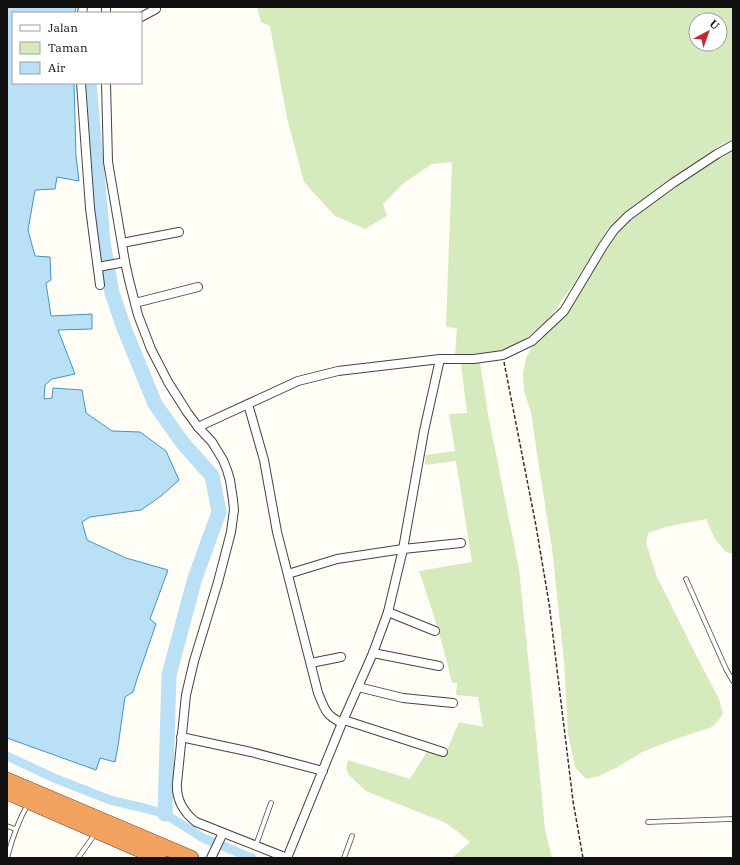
<svg xmlns="http://www.w3.org/2000/svg" width="740" height="865" viewBox="0 0 740 865" font-family="'IBM Plex Serif',serif">
  <style>
    .green { fill: #d5eabd; fill-rule: evenodd }
    .water { fill: #bae0f6; stroke: #4195cc }
    .lines { fill: none; stroke-linecap: round; stroke-linejoin: round }
    .canal { stroke: #bae0f6; stroke-width: 9 }
    .river { stroke: #bae0f6; stroke-width: 15 }
    .lane-casing { stroke: #444; stroke-width: 5.5 }
    .street-casing { stroke: #444; stroke-width: 10 }
    .highway-casing { stroke: #222; stroke-width: 16 }
    .path { stroke: #333; stroke-width: 1.5; stroke-dasharray: 4 2; stroke-linecap: butt }
    .lane { stroke: #fff; stroke-width: 4 }
    .street { stroke: #fff; stroke-width: 8 }
    .highway { stroke: #f2a25f; stroke-width: 15 }
  </style>
  <rect width="100%" height="100%" fill="#fffdf5"/>
  <g class="green">
    <path d="M 257,7 L 733,7 L 733,139 L 722,144 L 658,188 L 608,229 L 574,283 L 549,319 L 521,342 L 505,350 L 481,354 L 455,355 L 457,328 L 446,327 L 452,162 L 432,164 L 404,183 L 383,204 L 387,216 L 365,229 L 335,216 L 304,182 L 287,118 L 270,26 L 261,22 ZM 696,20 L 720,20 L 720,44 L 696,44 Z"/>
    <polygon points="733,150 733,554 726,552 715,539 706,519 665,527 648,533 646,543 657,577 696,655 719,699 723,713 718,721 712,727 673,740 642,752 618,767 599,776 586,779 575,767 568,733 564,661 552,548 539,467 531,412 524,391 523,374 526,358 532,347 571,307 586,280 618,232 643,208 707,165"/>
    <path d="M 480,362 L 488,414 L 519,569 L 536,735 L 545,830 L 552,858 L 452,858 L 470,842 C 457,831 445,820 428,816 L 366,791 L 349,775 L 346,769 L 348,760 L 410,779 L 428,750 L 445,755 L 459,722 L 483,727 L 478,697 L 456,695 L 457,683 L 452,683 C 443,644 432,608 419,571 L 472,562 L 456,461 L 425,465 L 426,455 L 455,451 L 449,414 L 467,413 L 461,364 Z"/>
  </g>
  <polygon class="water" points="7,7 76,7 75,13 13,13 13,83 74,83 76,156 79,181 57,177 55,189 35,190 28,230 35,256 50,257 51,280 46,283 51,316 92,314 92,329 58,330 75,374 52,379 45,385 44,399 52,398 53,388 82,390 86,413 112,431 140,432 166,451 179,480 161,496 141,510 90,517 82,522 87,540 126,558 168,570 150,619 156,624 137,679 133,692 125,697 118,746 115,762 100,758 96,770 7,738"/>
  <g class="lines">
    <polyline class="canal" points="7,756 54,778 110,800 144,808 165,814 203,838 252,858"/>
    <polyline class="river" points="89,83 103,242 112,293 124,328 155,404 182,442 212,476 219,512 195,578 169,675 165,814"/>
    <defs>
      <g id="lane">
        <polyline points="686,579 726,669 733,681"/>
        <polyline points="648,822 733,819"/>
        <polyline points="7,826 15,829"/>
        <polyline points="256,845 271,803"/>
        <path d="M 7,858 C 12,839 18,821 28,804"/>
        <polyline points="78,858 95,834"/>
        <polyline points="344,858 352,836"/>
      </g>
      <g id="street">
        <polyline points="82,13 83,7"/>
        <polyline points="106,13 106,7"/>
        <polyline points="141,17 156,9"/>
        <polyline points="81,83 90,208 100,285"/>
        <path d="M 106,83 L 108,162 L 125,262 L 129,280 L 138,315 L 151,349 L 168,382 L 187,412 L 198,427 L 212,442 L 223,460 L 227,470 L 230,480 L 233,500 L 234,510 L 231,532 L 218,582 L 194,661 L 186,695 L 177,783 C 176,799 183,812 196,822 L 287,858"/>
        <polyline points="122,243 179,232"/>
        <polyline points="98,267 125,262"/>
        <polyline points="135,303 198,287"/>
        <path d="M 248,404 L 264,460 L 277,532 L 318,693 C 325,709 325,715 342,723"/>
        <polyline points="198,427 298,381 338,371 440,359 474,359 503,355 532,341 564,311 603,246 614,230 628,216 673,183 717,154 733,145"/>
        <polyline points="288,574 337,559 403,549 461,543"/>
        <polyline points="388,612 435,631"/>
        <polyline points="373,653 439,666"/>
        <polyline points="311,663 341,657"/>
        <polyline points="358,687 403,698 453,703"/>
        <polyline points="344,720 443,752"/>
        <polyline points="181,737 251,752 323,771"/>
        <polyline points="211,858 223,833"/>
        <polyline points="287,858 342,723 373,653 388,612 403,549 424,431 440,359"/>
      </g>
      <g id="highway">
        <polyline points="7,780 191,858"/>
        <polyline points="7,792 159,858"/>
      </g>
    </defs>
    <use href="#lane" class="lane-casing"/>
    <use href="#street" class="street-casing"/>
    <use href="#highway" class="highway-casing"/>
    <polyline class="path" points="504,362 536,526 549,603 573,801 583,858"/>
    <use href="#lane" class="lane"/>
    <use href="#street" class="street"/>
    <use href="#highway" class="highway"/>
  </g>
  <rect width="740" height="865" fill="none" stroke="#111111" stroke-width="16"/>
  <rect x="12" y="12" width="130" height="72" fill="#ffffff" stroke="#a0a0a0"/>
  <rect x="20" y="25" width="20" height="6" fill="#ffffff" stroke="#a0a0a0"/>
  <text x="48" y="32" font-size="12" fill="#111111">Jalan</text>
  <rect x="20" y="42" width="20" height="12" fill="#d5eabd" stroke="#a0a0a0"/>
  <text x="48" y="52" font-size="12" fill="#111111">Taman</text>
  <rect x="20" y="62" width="20" height="12" fill="#bae0f6" stroke="#a0a0a0"/>
  <text x="48" y="72" font-size="12" fill="#111111">Air</text>
  <g transform="translate(708 32) rotate(41)"><circle r="19" fill="#ffffff" stroke="#a0a0a0"/>
  <path d="M0-3L7 15L0 10L-7 15Z" fill="#c12930"/>
  <text y="-6" font-size="11" font-weight="bold" text-anchor="middle" fill="#111111">U</text>
  </g>
</svg>
